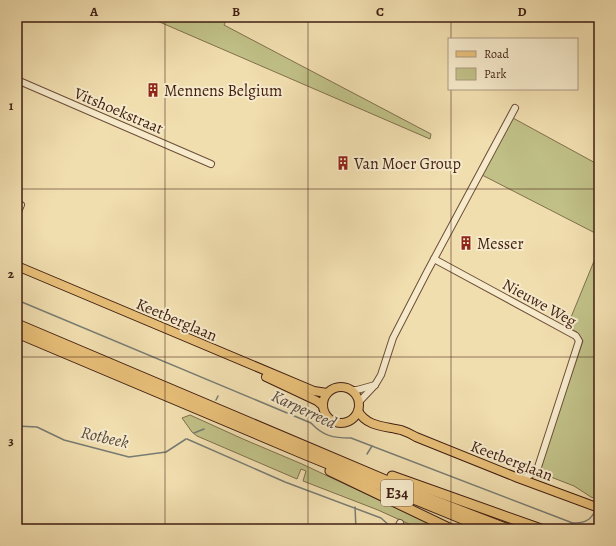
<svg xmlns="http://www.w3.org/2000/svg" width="616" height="546" viewBox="0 0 616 546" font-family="Alegreya,serif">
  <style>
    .green { fill: #c0c087; stroke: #806f4c }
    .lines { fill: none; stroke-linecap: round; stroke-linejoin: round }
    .stream { stroke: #777c73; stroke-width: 1.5 }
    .minor-casing { stroke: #6c4e39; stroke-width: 8 }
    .major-casing { stroke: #3f1e12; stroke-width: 10 }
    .highway-casing { stroke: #3f1e12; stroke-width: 11 }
    .minor { stroke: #f6eacb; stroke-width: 6 }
    .major { stroke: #e8bf78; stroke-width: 8 }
    .highway { stroke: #e8bf78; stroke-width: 9 }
    .grid { fill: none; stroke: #3f1e12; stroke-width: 1; stroke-opacity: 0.55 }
    .labels { text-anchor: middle; stroke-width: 4; stroke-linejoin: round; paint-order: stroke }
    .shield { fill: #f6eacb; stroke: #765b4a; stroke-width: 1 }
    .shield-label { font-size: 15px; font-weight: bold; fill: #3f1e12 }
    .poi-label { font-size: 16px; fill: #3f1e12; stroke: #f6eacb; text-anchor: start }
    .street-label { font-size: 16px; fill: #3f1e12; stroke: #f6eacb }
    .water-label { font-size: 17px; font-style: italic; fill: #5b4d42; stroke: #f6eacb }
    .neatline { fill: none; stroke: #3f1e12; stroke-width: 1.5 }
    .grid-label { font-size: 13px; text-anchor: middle; font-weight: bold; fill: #3f1e12 }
  </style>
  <rect width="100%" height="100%" fill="#f1deaf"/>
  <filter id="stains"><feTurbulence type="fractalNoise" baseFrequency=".005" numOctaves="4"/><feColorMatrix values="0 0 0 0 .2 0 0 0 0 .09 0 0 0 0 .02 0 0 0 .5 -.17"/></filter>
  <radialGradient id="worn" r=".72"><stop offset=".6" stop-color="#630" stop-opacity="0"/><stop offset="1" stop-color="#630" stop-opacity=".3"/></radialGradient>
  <g class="green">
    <polygon points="148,17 228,17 224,25 431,134 430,139"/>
    <polygon points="513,118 599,165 599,235 482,175"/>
    <polygon points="599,249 599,500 591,497 574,486 538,472 583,341 577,332 567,327"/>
    <polygon points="190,415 243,439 302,464 441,529 420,529 378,510 303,481 306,471 301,469 297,479 197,436 192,432 182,418"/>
  </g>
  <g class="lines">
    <g class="stream">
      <path d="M 17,300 L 311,423 C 323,436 333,438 351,438 L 570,522 L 584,529"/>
      <polyline points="216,400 218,396"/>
      <polyline points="17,426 37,427 64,440 129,457 166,452 186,439"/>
      <polyline points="194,433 204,429"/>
      <polyline points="187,439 285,482 381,518 392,528"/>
      <polyline points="367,454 372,446"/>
      <polyline points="598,500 599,498"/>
      <polyline points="355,507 356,529"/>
      <path d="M 572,523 C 582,523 589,522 594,513"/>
    </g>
    <defs>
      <g id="minor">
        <polyline points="17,80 211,164"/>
        <polyline points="17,214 21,205"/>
        <path d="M 434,259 L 576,336 L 579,341 L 538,467 C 533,474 529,477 520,478"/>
        <polyline points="351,390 357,390 375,385"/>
        <polyline points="359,402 375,385 381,375 393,338 427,272 515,108"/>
        <polyline points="397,529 400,523"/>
      </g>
      <g id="major">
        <polyline points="17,266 314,391 327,393"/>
        <polyline points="266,377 317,401 323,406"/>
        <circle cx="341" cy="405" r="18"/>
        <path d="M 358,411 C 367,427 385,426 401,430 C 407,432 411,434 416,437 L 518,478 L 599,508"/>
      </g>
      <g id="highway">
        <polyline points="17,324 428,498 508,529"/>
        <polyline points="17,333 306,455 487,529"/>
        <polyline points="330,471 451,529"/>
        <polyline points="392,476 541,529"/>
      </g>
    </defs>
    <use href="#minor" class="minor-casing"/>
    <use href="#major" class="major-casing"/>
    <use href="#highway" class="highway-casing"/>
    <use href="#minor" class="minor"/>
    <use href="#major" class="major"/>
    <use href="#highway" class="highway"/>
  </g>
  <path class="grid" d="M 165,17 L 165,529M 308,17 L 308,529M 451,17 L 451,39M 451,89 L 451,529M 17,189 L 599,189M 17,357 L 599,357"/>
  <defs>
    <symbol id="building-bare" viewBox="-9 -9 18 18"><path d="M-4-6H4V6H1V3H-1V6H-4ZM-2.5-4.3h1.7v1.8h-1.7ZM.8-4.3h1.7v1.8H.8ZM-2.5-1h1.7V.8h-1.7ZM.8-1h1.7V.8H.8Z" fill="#8f2418" stroke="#f6eacb" stroke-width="2.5" paint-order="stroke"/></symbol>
  </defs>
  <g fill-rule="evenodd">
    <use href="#building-bare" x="143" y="80" width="20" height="20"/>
    <use href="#building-bare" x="333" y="153" width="20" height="20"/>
    <use href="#building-bare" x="456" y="233" width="20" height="20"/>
  </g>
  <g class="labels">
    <rect class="shield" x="381" y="480" width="32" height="26" rx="3"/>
    <g class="shield-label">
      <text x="397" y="498">E34</text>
    </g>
    <g class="poi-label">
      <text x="164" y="96">Mennens Belgium</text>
      <text x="354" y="169">Van Moer Group</text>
      <text x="477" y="249">Messer</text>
    </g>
    <g class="street-label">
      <text transform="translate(119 110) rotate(23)" y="6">Vitshoekstraat</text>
      <text transform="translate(540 302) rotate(29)" y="6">Nieuwe Weg</text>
      <text transform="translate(177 319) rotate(23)" y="6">Keetberglaan</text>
      <text transform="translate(512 460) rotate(21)" y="6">Keetberglaan</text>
    </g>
    <g class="water-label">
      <text transform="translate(304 409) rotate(25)" y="6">Karperreed</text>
      <text transform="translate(105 437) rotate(13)" y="6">Rotbeek</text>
    </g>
  </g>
  <rect width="616" height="546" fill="none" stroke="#f1deaf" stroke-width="44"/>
  <rect x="448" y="38" width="130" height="52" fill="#f6eacb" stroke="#ad9881"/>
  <rect x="456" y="51" width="20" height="6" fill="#e8bf78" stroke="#ad9881"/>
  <text x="484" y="58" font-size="12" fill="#3f1e12">Road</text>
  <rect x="456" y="68" width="20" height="12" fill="#c0c087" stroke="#ad9881"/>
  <text x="484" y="78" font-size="12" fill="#3f1e12">Park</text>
  <rect x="22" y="22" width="572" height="502" class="neatline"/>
  <g class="grid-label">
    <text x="94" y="16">A</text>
    <text x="236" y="16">B</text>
    <text x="380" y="16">C</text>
    <text x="522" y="16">D</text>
    <text x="11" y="110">1</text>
    <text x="11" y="278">2</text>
    <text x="11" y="445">3</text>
  </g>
  <rect width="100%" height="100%" filter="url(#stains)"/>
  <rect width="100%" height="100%" fill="url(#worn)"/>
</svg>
